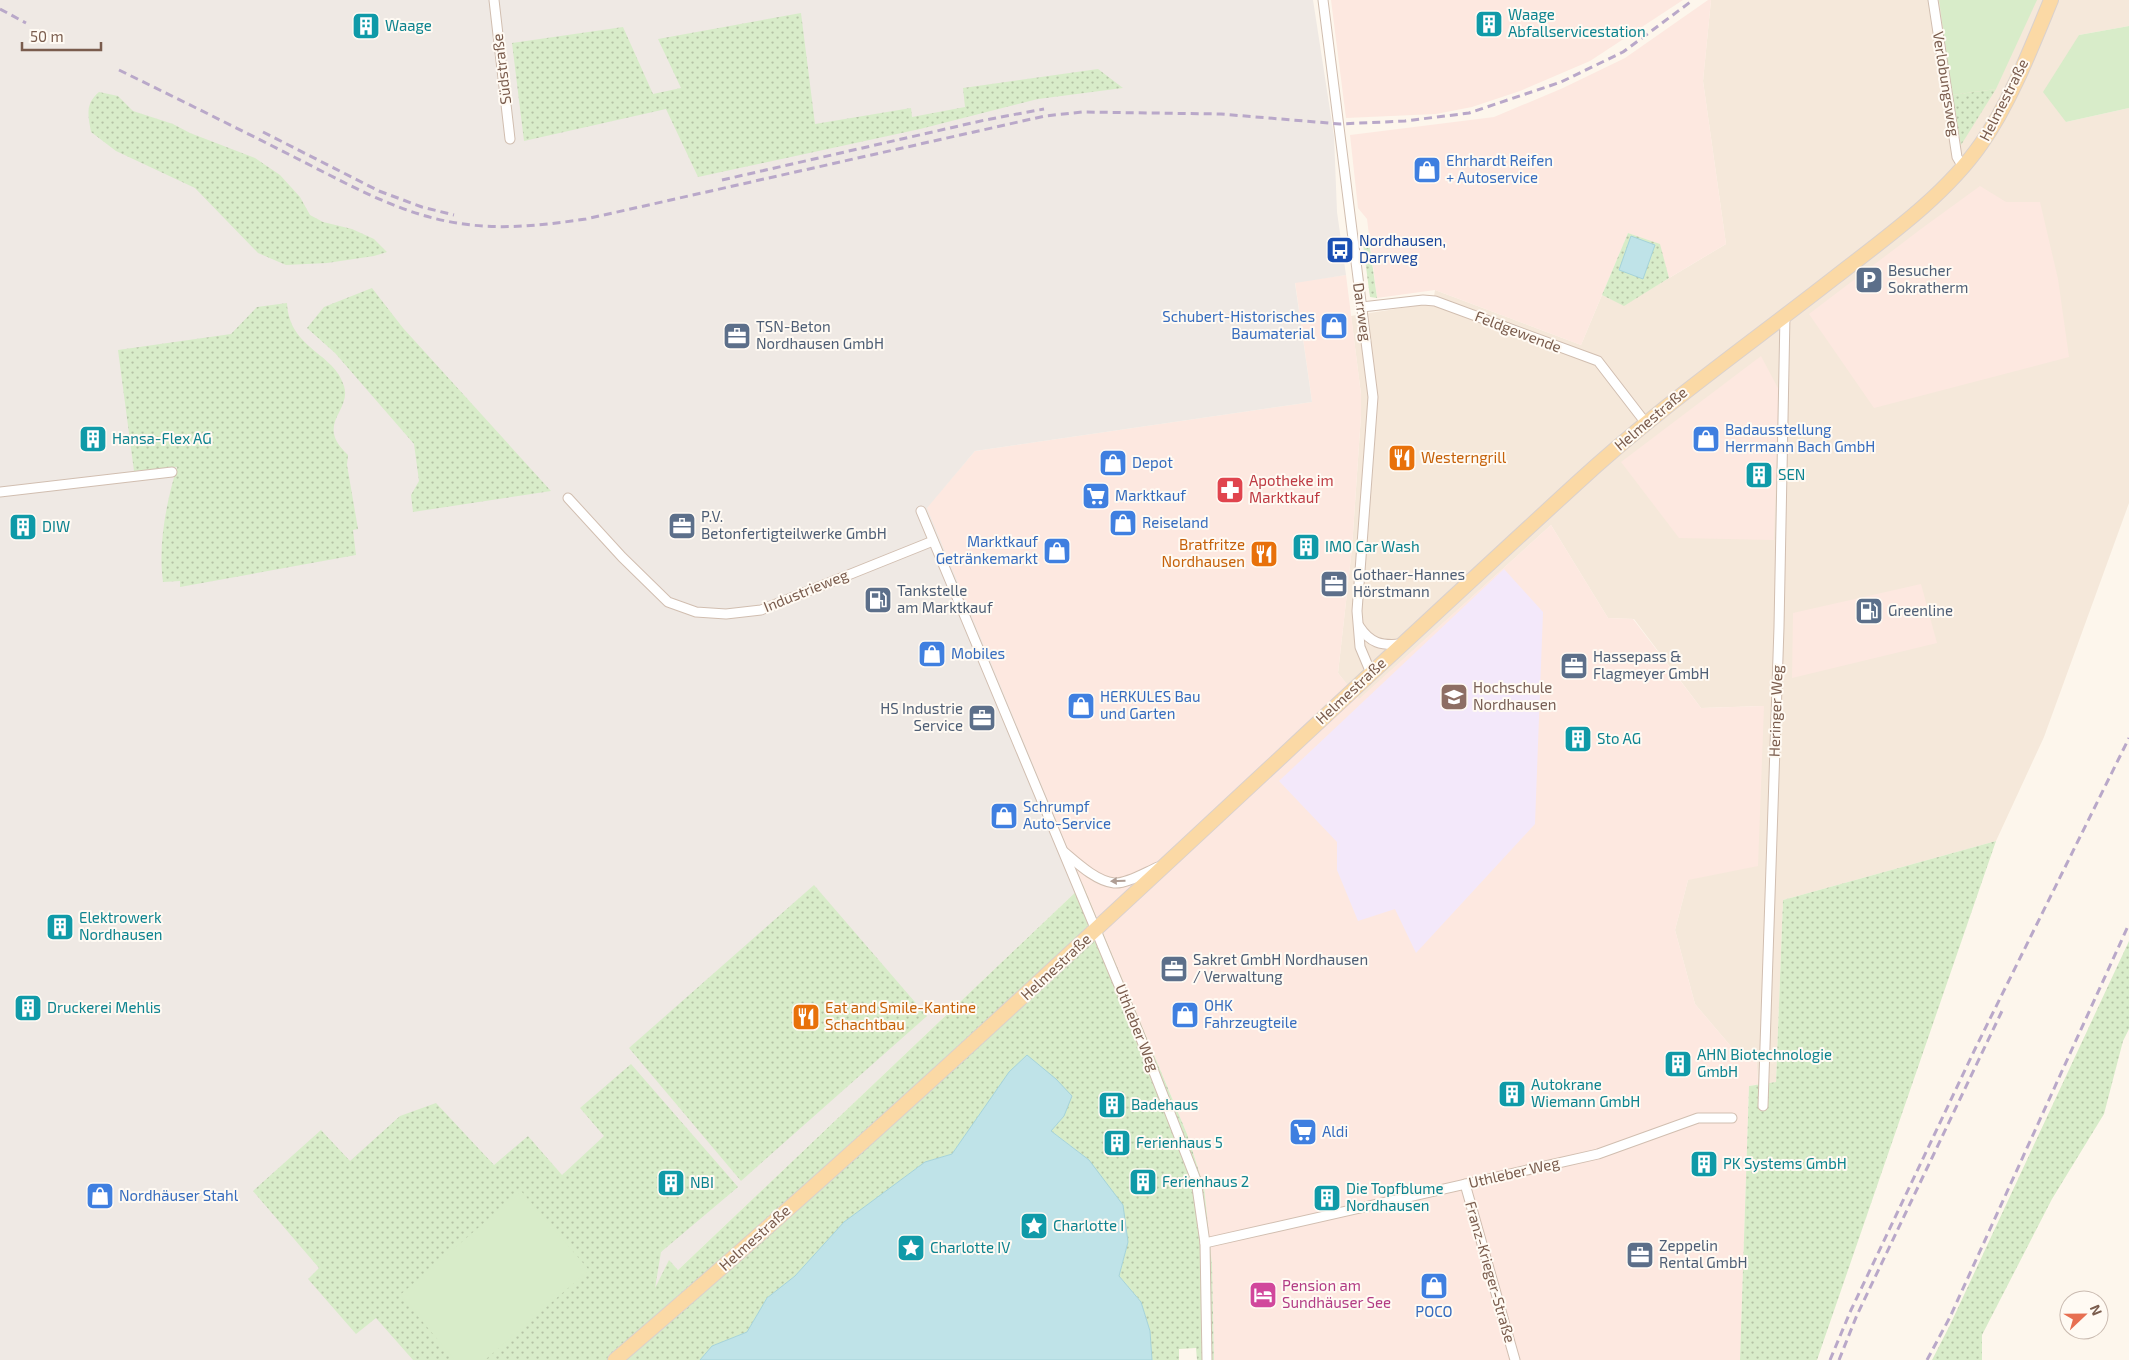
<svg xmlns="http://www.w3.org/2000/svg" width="2129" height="1360" viewBox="0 0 2129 1360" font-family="'Exo 2',sans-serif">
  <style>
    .residential { fill: #f5e8da }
    .commercial { fill: #fde8e0 }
    .industrial { fill: #efe9e4 }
    .education { fill: #f3e8fa }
    .grass { fill: url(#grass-dots) }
    .garden { fill: #d8ecc9 }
    .water { fill: #bfe3e8; stroke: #a5d3da }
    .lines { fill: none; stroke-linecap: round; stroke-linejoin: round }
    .minor-casing { stroke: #d1beb0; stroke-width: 11 }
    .primary-casing { stroke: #dad1cd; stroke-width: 16 }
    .minor { stroke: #fff; stroke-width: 9 }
    .primary { stroke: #fbd9a5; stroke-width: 14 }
    .rail { stroke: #b9a8c9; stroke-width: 3; stroke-dasharray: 8 5; stroke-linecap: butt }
    .oneway { fill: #af9d94 }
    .labels { text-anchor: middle; stroke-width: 4; stroke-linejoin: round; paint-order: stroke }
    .culture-label { font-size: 15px; fill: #0d838f; stroke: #fffaf3; text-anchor: start }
    .street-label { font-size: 15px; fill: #7a5c4d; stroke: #fffaf3 }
    .shop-label { font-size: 15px; fill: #366cbe; stroke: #fffaf3; text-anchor: start }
    .transit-label { font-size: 15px; fill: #164399; stroke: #fffaf3; text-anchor: start }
    .service-label { font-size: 15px; fill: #4e5e75; stroke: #fffaf3; text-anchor: start }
    .food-label { font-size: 15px; fill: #c56008; stroke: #fffaf3; text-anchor: start }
    .health-label { font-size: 15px; fill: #be3a42; stroke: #fffaf3; text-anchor: start }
    .education-label { font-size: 15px; fill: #785e54; stroke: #fffaf3; text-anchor: start }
    .hotel-label { font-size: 15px; fill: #b23c85; stroke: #fffaf3; text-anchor: start }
  </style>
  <defs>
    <pattern id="grass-dots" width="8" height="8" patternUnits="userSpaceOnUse" patternTransform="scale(1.25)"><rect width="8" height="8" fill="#d8ecc9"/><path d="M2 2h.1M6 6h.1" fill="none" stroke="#b4c2a5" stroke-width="1.8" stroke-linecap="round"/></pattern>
  </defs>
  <rect width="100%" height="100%" fill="#fdf6ec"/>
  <polygon class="residential" points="1711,0 2129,0 2129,26 2079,35 2066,122 2129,108 2129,503 2044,737 1996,841 1783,900 1776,1082 1749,1086 1758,1084 1756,1051 1734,1050 1695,1004 1675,930 1688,880 1763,706 1701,708 1634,619 1608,618 1551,525 1359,700 1338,673 1352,548 1361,415 1361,394 1351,316 1433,303 1435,290 1581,345 1602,295 1624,305 1726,244 1703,81"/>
  <g class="commercial">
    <polygon points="1331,0 1683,0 1590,61 1520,91 1472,107 1436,114 1346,118"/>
    <polygon points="1708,0 1711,0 1703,81 1726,244 1669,278 1659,244 1628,233 1581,345 1435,290 1377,298 1367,219 1358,208 1350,135 1494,117 1563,88 1625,58"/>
    <polygon points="1980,186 2006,202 2040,202 2058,279 2069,357 1874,408 1809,314 1921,229"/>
    <polygon points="1346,275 1361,394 1361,415 1352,548 1338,673 1359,699 1551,525 1608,618 1633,619 1701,708 1764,706 1758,866 1688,880 1675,930 1695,1004 1734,1050 1756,1051 1758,1084 1749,1086 1740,1360 1214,1360 1212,1265 1204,1187 1187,1134 926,508 975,451 1312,402 1295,282"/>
    <polygon points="1761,356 1779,390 1774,540 1679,538 1621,462"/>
    <polygon points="1921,584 1937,643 1792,678 1793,613"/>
  </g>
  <polygon class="industrial" points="0,0 1313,0 1334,136 1337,212 1346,275 1295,283 1312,402 975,451 927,508 1083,885 678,1270 669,1261 654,1291 573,1360 0,1360"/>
  <polygon class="education" points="1504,569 1543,612 1535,824 1416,953 1395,909 1358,921 1337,870 1337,842 1279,781"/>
  <g class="grass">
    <polygon points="801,13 815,124 911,108 912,117 965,107 963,88 1098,69 1123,88 1038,99 920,129 698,177 666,109 524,141 512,43 623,27 653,94 681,88 658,39"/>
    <polygon points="1996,89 1961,145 1952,95"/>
    <path d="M 99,92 L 118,96 L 133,111 L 173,124 L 190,133 L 255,158 L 280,175 L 300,197 L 310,215 L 323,222 L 352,229 L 374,239 L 387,252 L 374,256 L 327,263 L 286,265 L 258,253 L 195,188 L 116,151 L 91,132 C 88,115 85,104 99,92 Z"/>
    <polygon points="1628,233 1660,244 1669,278 1624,306 1602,295"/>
    <polygon points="1368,234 1377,298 1370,297 1362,237"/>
    <polygon points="372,288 403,328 551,491 413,512 411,495 419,481 414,444 335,353 307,328 324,307"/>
    <path d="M 287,303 C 289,349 335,353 344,386 C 352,411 314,424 348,455 L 347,465 L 358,529 L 353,530 L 356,555 L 180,587 L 180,581 L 163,582 C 158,544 166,504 177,467 L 134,471 L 118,350 L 231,334 L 257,307 Z"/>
    <polygon points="1996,841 1817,1360 1740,1360 1749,1086 1776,1082 1783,900"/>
    <polygon points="814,885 927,1016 741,1181 629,1048"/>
    <polygon points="1083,885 1187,1134 1204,1187 1212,1265 1214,1360 1197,1360 1196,1348 1179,1349 1179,1360 1152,1360 1150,1331 1141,1302 1119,1276 1128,1242 1089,1160 1051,1131 1064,1116 1027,1055 1009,1073 952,1154 925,1162 844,1222 795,1276 767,1298 747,1332 712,1346 700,1360 413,1360 376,1318 356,1334 308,1279 319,1268 253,1191 321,1130 350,1161 400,1116 436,1103 494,1165 528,1136 562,1175 604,1136 580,1108 631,1064 738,1187 661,1252 655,1288 669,1260 678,1270"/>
    <polygon points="2129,941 2129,1029 2123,1041 2104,1114 2052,1199 1982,1335 1982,1360 1932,1360 1950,1325"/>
  </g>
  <g class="garden">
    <polygon points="1939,0 2037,0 1996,89 1952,95"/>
    <polygon points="2129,26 2129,108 2066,122 2043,92 2079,35"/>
    <polygon points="521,1191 589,1270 485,1360 455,1360 400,1295"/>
  </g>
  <g class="water">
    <polygon points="1631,236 1655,245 1643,279 1619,270"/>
    <polygon points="1027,1055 1056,1079 1072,1096 1064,1116 1051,1131 1089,1160 1123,1205 1128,1242 1119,1276 1141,1302 1150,1331 1152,1360 700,1360 712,1346 747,1332 767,1298 795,1276 844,1222 925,1162 952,1154 1009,1072"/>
  </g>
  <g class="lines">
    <defs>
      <g id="minor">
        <polyline points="494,0 510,139"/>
        <polyline points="1323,0 1373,397 1357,611 1360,647 1371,673"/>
        <polyline points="1933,0 1957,157 1963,167"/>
        <polyline points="1362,307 1423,300 1435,301 1598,361 1645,422"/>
        <polyline points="0,492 172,472"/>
        <polyline points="568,498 622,557 668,602 696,612 726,614 761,610 933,541"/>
        <polyline points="921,511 1138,1031 1196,1180 1205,1243 1207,1360"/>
        <path d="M 1359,626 C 1370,643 1381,646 1401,644"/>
        <path d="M 1064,852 C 1077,863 1096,881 1114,883 C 1127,884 1146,872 1158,867"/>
        <polyline points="1763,1106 1779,627 1785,315"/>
        <polyline points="1465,1184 1515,1360"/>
        <polyline points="1205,1243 1598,1154 1698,1118 1732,1118"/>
      </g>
      <path id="primary" d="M 615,1360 C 945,1078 1256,777 1576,484 C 1657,409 1747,346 1834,278 C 1884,239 1945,196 1981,144 C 2010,103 2032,46 2051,0"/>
    </defs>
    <use href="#minor" class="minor-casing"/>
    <use href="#primary" class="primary-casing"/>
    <use href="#minor" class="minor"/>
    <use href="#primary" class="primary"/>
    <g class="rail">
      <polyline points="0,9 26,23"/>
      <path d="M 119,70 C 178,99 237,128 296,158 C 344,182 392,210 446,221 C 493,231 538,226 586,219 L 1045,116 L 1082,112 L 1221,114 L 1340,124 L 1405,121 L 1469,113 L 1561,82 L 1623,52 L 1693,0"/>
      <polyline points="263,132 379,191 422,207 454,215"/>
      <polyline points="722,180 985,120 1044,109"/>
      <polyline points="1830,1360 1851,1310 1976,1047 2129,738"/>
      <polyline points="1839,1360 1857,1315 2002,1011"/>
      <polyline points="1927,1360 1950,1317 2129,924"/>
    </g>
  </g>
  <defs><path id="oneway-solid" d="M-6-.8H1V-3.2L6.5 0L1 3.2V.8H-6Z" transform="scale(1.25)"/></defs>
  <use class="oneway" href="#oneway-solid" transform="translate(1118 881) rotate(178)"/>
  <defs>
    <symbol id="building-square" viewBox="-11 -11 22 22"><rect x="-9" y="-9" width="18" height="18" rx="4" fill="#0f9aa8" stroke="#fffaf3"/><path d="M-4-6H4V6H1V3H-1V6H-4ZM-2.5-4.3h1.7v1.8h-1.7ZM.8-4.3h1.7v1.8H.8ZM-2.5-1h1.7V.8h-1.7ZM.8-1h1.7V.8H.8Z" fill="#fff"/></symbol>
    <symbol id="shop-square" viewBox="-11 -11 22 22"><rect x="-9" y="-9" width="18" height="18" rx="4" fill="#3f7fe0" stroke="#fffaf3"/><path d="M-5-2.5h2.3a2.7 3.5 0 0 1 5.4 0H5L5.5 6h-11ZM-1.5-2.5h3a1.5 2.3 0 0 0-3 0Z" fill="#fff"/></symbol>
    <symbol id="bus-square" viewBox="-11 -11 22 22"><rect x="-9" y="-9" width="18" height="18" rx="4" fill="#1a4fb4" stroke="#fffaf3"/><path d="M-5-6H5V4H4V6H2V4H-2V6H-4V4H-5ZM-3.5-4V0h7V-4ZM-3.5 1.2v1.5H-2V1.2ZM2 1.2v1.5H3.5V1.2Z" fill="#fff"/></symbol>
    <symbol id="parking-square" viewBox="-11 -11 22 22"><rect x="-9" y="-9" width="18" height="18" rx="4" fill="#5c6f8a" stroke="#fffaf3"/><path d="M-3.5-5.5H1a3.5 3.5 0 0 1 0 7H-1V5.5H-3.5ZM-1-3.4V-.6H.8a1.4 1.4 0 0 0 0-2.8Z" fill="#fff"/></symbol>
    <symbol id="office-square" viewBox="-11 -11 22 22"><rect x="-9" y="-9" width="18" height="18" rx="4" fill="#5c6f8a" stroke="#fffaf3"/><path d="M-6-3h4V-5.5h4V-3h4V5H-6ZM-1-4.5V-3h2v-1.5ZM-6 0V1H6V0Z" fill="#fff"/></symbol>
    <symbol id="restaurant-square" viewBox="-11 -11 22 22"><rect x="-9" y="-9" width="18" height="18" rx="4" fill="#e8710a" stroke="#fffaf3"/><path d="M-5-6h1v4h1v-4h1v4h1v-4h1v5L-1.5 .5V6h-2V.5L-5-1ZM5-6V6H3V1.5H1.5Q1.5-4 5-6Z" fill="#fff"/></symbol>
    <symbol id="pharmacy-square" viewBox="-11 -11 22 22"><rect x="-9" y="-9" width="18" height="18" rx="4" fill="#e0444e" stroke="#fffaf3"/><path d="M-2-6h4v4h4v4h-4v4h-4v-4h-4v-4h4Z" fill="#fff"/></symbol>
    <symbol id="supermarket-square" viewBox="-11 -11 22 22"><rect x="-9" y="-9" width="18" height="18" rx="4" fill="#3f7fe0" stroke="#fffaf3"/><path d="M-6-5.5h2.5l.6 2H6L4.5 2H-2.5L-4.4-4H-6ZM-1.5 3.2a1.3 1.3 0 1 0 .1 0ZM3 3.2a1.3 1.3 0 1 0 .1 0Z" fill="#fff"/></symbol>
    <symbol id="fuel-square" viewBox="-11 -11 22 22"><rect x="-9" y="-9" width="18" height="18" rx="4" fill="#5c6f8a" stroke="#fffaf3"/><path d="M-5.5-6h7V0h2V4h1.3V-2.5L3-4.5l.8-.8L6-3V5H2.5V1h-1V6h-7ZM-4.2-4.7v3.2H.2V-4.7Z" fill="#fff"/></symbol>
    <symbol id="university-square" viewBox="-11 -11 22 22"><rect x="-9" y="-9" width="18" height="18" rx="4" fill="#8d6e63" stroke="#fffaf3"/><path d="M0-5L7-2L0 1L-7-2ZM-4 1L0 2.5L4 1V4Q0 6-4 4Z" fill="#fff"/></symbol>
    <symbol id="sight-square" viewBox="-11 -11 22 22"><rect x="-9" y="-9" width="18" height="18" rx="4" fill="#0f9aa8" stroke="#fffaf3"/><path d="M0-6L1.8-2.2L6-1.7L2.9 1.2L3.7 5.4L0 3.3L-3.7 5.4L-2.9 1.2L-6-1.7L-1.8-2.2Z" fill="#fff"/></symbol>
    <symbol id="hotel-square" viewBox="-11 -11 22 22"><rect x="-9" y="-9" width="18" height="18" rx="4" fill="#d1479c" stroke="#fffaf3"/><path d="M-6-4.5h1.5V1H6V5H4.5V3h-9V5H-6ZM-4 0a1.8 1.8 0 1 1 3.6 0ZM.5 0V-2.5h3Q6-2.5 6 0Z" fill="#fff"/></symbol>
  </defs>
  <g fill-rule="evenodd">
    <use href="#building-square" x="1473" y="8" width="32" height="32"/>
    <use href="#building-square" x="350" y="10" width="32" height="32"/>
    <use href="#shop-square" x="1411" y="154" width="32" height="32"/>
    <use href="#bus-square" x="1324" y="234" width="32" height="32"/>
    <use href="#parking-square" x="1853" y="264" width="32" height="32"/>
    <use href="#shop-square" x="1318" y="310" width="32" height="32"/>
    <use href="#office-square" x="721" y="320" width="32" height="32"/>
    <use href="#building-square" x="77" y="423" width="32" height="32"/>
    <use href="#shop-square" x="1690" y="423" width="32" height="32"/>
    <use href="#restaurant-square" x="1386" y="442" width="32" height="32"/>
    <use href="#shop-square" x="1097" y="447" width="32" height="32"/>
    <use href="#building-square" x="1743" y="459" width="32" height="32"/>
    <use href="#pharmacy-square" x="1214" y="474" width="32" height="32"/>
    <use href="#supermarket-square" x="1080" y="480" width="32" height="32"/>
    <use href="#shop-square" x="1107" y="507" width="32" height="32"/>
    <use href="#office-square" x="666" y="510" width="32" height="32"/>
    <use href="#building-square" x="7" y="511" width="32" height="32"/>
    <use href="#building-square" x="1290" y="531" width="32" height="32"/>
    <use href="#shop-square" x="1041" y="535" width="32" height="32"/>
    <use href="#restaurant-square" x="1248" y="538" width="32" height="32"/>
    <use href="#office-square" x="1318" y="568" width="32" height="32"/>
    <use href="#fuel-square" x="862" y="584" width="32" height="32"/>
    <use href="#fuel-square" x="1853" y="595" width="32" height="32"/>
    <use href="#shop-square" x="916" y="638" width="32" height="32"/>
    <use href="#office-square" x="1558" y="650" width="32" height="32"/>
    <use href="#university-square" x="1438" y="681" width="32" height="32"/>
    <use href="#shop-square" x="1065" y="690" width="32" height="32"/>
    <use href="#office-square" x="966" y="702" width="32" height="32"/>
    <use href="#building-square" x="1562" y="723" width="32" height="32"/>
    <use href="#shop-square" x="988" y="800" width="32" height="32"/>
    <use href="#building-square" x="44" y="911" width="32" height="32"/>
    <use href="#office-square" x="1158" y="953" width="32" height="32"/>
    <use href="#building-square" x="12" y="992" width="32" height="32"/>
    <use href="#shop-square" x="1169" y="999" width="32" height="32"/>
    <use href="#restaurant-square" x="790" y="1001" width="32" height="32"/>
    <use href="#building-square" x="1662" y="1048" width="32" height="32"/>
    <use href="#building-square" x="1496" y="1078" width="32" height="32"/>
    <use href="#building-square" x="1096" y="1089" width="32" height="32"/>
    <use href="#supermarket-square" x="1287" y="1116" width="32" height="32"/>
    <use href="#building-square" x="1101" y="1127" width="32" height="32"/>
    <use href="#building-square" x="1688" y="1148" width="32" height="32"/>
    <use href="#building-square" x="1127" y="1166" width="32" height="32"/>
    <use href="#building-square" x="655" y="1167" width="32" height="32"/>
    <use href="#shop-square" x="84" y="1180" width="32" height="32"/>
    <use href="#building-square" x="1311" y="1182" width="32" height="32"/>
    <use href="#sight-square" x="1018" y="1210" width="32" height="32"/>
    <use href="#sight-square" x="895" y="1232" width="32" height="32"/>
    <use href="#office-square" x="1624" y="1239" width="32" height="32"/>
    <use href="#shop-square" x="1418" y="1270" width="32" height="32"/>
    <use href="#hotel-square" x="1247" y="1279" width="32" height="32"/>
  </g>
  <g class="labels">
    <g class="culture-label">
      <text x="1508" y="20">Waage<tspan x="1508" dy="17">Abfallservicestation</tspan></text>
      <text x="385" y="31">Waage</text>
      <text x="112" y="444">Hansa-Flex AG</text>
      <text x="1778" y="480">SEN</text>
      <text x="42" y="532">DIW</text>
      <text x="1325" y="552">IMO Car Wash</text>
      <text x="1597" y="744">Sto AG</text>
      <text x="79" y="923">Elektrowerk<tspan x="79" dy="17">Nordhausen</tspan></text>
      <text x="47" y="1013">Druckerei Mehlis</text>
      <text x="1697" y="1060">AHN Biotechnologie<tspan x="1697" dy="17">GmbH</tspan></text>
      <text x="1531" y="1090">Autokrane<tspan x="1531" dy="17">Wiemann GmbH</tspan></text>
      <text x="1131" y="1110">Badehaus</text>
      <text x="1136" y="1148">Ferienhaus 5</text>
      <text x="1723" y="1169">PK Systems GmbH</text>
      <text x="1162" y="1187">Ferienhaus 2</text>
      <text x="690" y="1188">NBI</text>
      <text x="1346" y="1194">Die Topfblume<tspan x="1346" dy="17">Nordhausen</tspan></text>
      <text x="1053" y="1231">Charlotte I</text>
      <text x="930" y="1253">Charlotte IV</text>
    </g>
    <g class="street-label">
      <text transform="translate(502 69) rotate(-97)" y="5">Südstraße</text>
      <text transform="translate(1946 84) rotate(81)" y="5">Verlobungsweg</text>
      <text transform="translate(2004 100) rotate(-63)" y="5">Helmestraße</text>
      <text transform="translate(1362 312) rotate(82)" y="5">Darrweg</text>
      <text transform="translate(1518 332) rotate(21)" y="5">Feldgewende</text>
      <text transform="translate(1651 419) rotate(-40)" y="5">Helmestraße</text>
      <text transform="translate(806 591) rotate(-22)" y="5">Industrieweg</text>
      <text transform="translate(1351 691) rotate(-43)" y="5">Helmestraße</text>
      <text transform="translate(1776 711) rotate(-88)" y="5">Heringer Weg</text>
      <text transform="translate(1056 967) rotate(-43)" y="5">Helmestraße</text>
      <text transform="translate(1137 1028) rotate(68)" y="5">Uthleber Weg</text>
      <text transform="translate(1514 1173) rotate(-13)" y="5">Uthleber Weg</text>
      <text transform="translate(755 1238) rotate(-42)" y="5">Helmestraße</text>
      <text transform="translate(1490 1272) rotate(74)" y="5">Franz-Krieger-Straße</text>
    </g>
    <g class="shop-label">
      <text x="1446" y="166">Ehrhardt Reifen<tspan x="1446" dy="17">+ Autoservice</tspan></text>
      <text x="1315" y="322" text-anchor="end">Schubert-Historisches<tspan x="1315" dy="17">Baumaterial</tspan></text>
      <text x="1725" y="435">Badausstellung<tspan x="1725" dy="17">Herrmann Bach GmbH</tspan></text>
      <text x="1132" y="468">Depot</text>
      <text x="1115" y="501">Marktkauf</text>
      <text x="1142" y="528">Reiseland</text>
      <text x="1038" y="547" text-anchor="end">Marktkauf<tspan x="1038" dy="17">Getränkemarkt</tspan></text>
      <text x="951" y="659">Mobiles</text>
      <text x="1100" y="702">HERKULES Bau<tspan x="1100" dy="17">und Garten</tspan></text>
      <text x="1023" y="812">Schrumpf<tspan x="1023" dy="17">Auto-Service</tspan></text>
      <text x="1204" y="1011">OHK<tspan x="1204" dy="17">Fahrzeugteile</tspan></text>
      <text x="1322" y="1137">Aldi</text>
      <text x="119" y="1201">Nordhäuser Stahl</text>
      <text x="1434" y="1317" text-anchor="middle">POCO</text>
    </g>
    <g class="transit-label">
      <text x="1359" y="246">Nordhausen,<tspan x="1359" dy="17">Darrweg</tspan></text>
    </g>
    <g class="service-label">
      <text x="1888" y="276">Besucher<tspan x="1888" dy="17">Sokratherm</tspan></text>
      <text x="756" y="332">TSN-Beton<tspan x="756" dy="17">Nordhausen GmbH</tspan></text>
      <text x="701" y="522">P.V.<tspan x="701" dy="17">Betonfertigteilwerke GmbH</tspan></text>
      <text x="1353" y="580">Gothaer-Hannes<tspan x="1353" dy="17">Hörstmann</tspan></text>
      <text x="897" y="596">Tankstelle<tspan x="897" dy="17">am Marktkauf</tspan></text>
      <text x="1888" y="616">Greenline</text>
      <text x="1593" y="662">Hassepass &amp;<tspan x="1593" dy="17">Flagmeyer GmbH</tspan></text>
      <text x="963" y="714" text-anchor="end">HS Industrie<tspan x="963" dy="17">Service</tspan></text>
      <text x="1193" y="965">Sakret GmbH Nordhausen<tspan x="1193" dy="17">/ Verwaltung</tspan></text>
      <text x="1659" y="1251">Zeppelin<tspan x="1659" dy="17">Rental GmbH</tspan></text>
    </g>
    <g class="food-label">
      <text x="1421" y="463">Westerngrill</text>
      <text x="1245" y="550" text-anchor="end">Bratfritze<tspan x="1245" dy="17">Nordhausen</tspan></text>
      <text x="825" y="1013">Eat and Smile-Kantine<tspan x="825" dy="17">Schachtbau</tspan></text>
    </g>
    <g class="health-label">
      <text x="1249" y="486">Apotheke im<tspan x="1249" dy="17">Marktkauf</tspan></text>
    </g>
    <g class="education-label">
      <text x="1473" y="693">Hochschule<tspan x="1473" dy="17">Nordhausen</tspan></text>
    </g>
    <g class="hotel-label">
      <text x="1282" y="1291">Pension am<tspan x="1282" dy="17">Sundhäuser See</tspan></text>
    </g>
  </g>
  <g transform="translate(2084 1315) rotate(68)"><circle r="24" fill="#fffaf3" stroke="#cabbb1"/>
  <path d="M0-4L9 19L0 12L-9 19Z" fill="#e76f51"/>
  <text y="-8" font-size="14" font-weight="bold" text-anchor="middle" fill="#7a5c4d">N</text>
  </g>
  <path d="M22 42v8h79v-8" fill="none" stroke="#7a5c4d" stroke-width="2.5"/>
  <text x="30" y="42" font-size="15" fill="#7a5c4d" stroke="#fffaf3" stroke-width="4" paint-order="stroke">50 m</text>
</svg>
